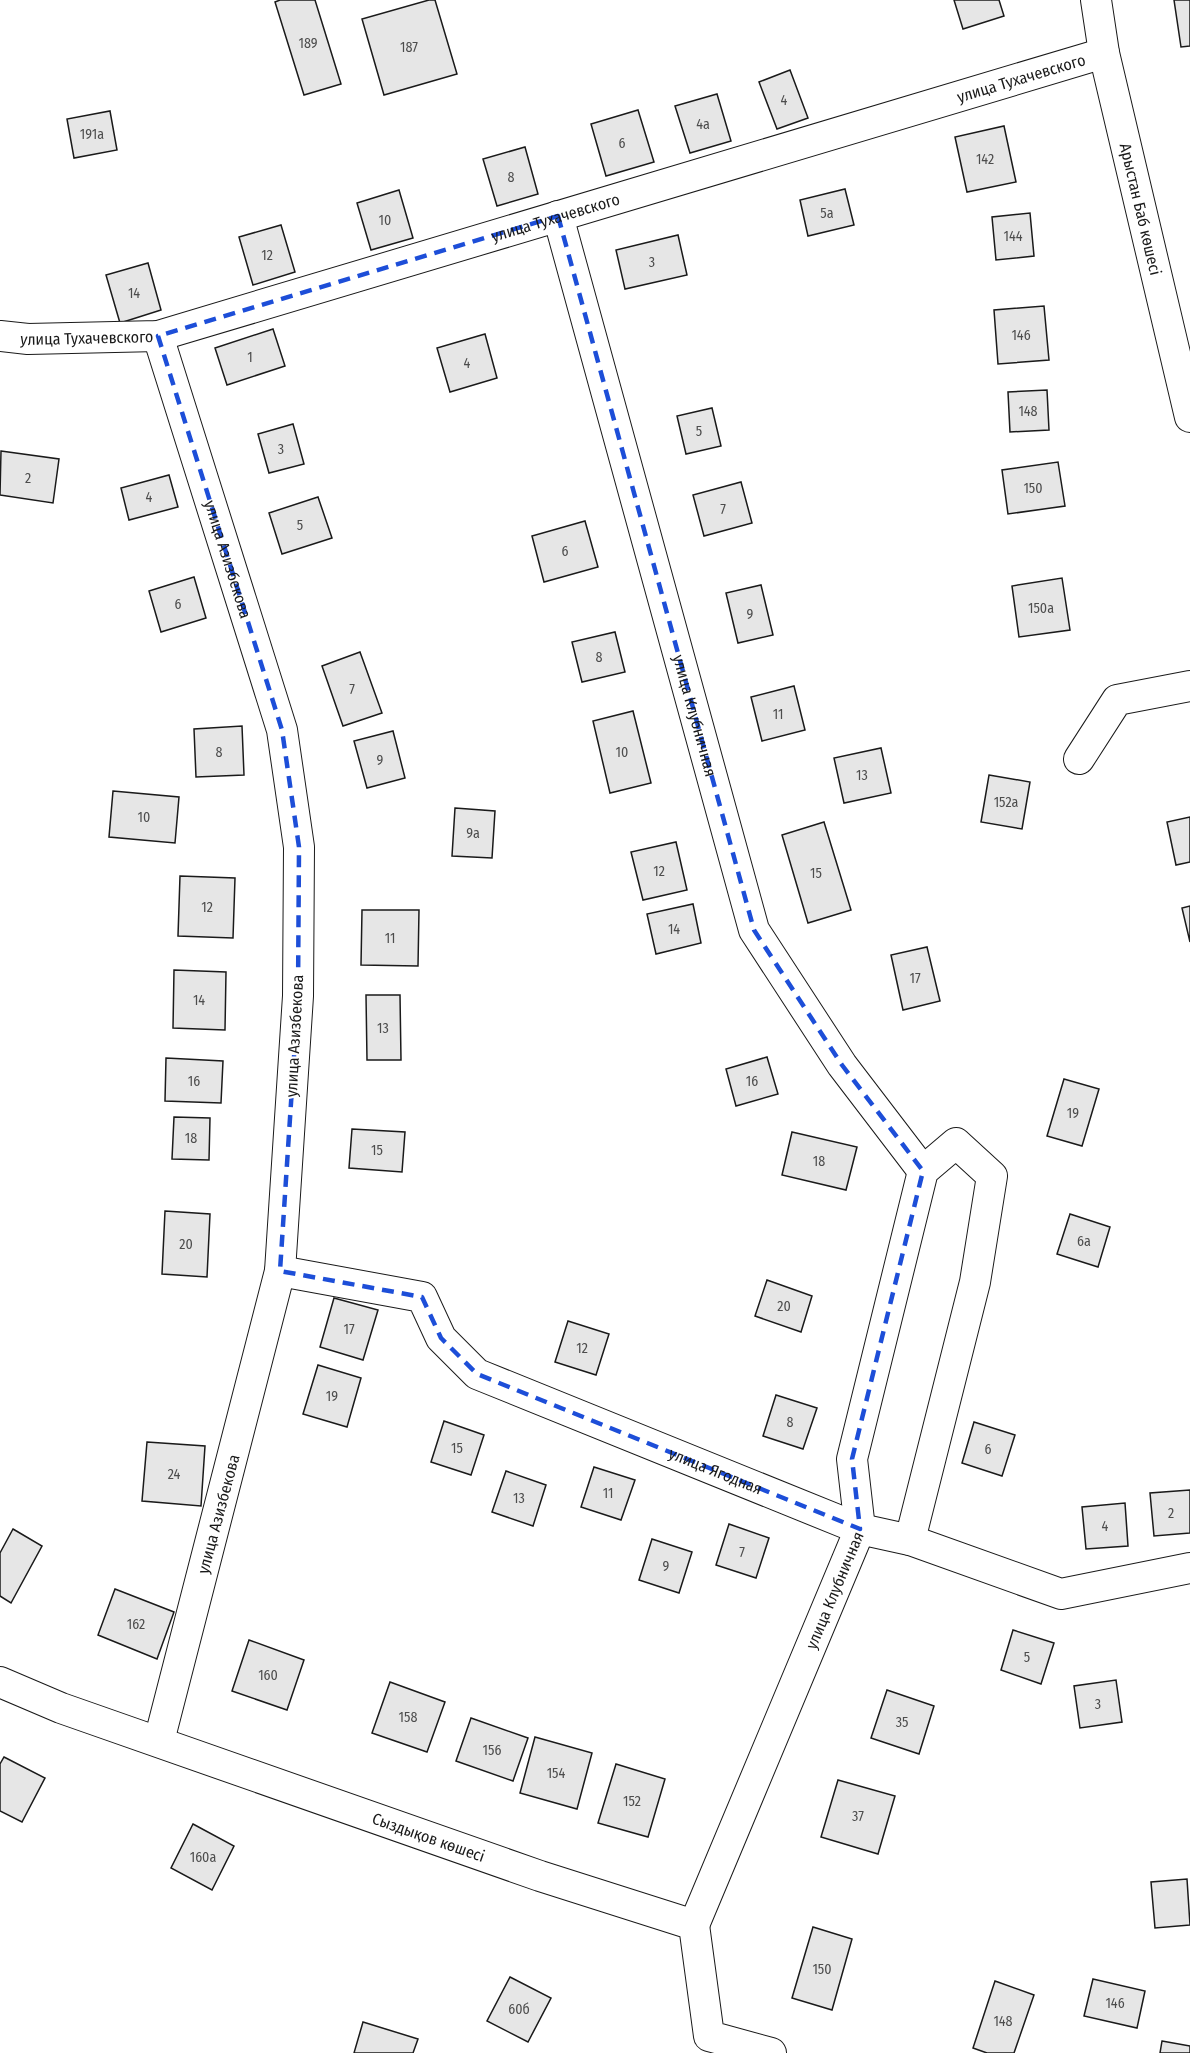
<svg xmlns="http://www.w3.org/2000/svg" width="1190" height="2053" viewBox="0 0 1190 2053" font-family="'Fira Sans Condensed',sans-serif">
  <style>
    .building { fill: #e6e6e6; stroke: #1a1a1a; stroke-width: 1.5 }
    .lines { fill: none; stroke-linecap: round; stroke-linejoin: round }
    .minor-casing { stroke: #1a1a1a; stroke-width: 32 }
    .minor { stroke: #fff; stroke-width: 30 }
    .marked { fill: none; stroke: #1d4ed8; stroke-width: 4.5; stroke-dasharray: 12 8; stroke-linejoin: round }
    .labels { text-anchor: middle; stroke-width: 4.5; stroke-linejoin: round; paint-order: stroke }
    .number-label { font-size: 14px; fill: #4d4d4d }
    .street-label { font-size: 16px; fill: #1a1a1a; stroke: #fff }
  </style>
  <rect width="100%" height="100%" fill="#fff"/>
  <g class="building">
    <polygon points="280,0 315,0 341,84 304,95 275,2"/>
    <polygon points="429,0 435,0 457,74 384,95 362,19"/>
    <polygon points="954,0 999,0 1004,16 963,29"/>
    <polygon points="1174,0 1190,0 1190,46 1181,47"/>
    <polygon points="790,70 808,118 777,129 759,82"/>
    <polygon points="717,94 731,141 690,153 675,106"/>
    <polygon points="638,110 654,162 606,176 591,124"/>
    <polygon points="110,111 117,150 74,158 67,119"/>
    <polygon points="1004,126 1016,182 967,192 955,137"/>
    <polygon points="525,147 538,194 497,206 483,159"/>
    <polygon points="845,189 854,225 808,236 800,200"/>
    <polygon points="399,190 413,238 371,250 357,203"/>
    <polygon points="1030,213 1034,256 996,260 992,217"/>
    <polygon points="281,225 295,272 253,285 239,237"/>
    <polygon points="678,235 687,275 625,289 616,250"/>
    <polygon points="148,263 161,310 120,323 106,275"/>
    <polygon points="1044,306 1049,360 998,364 994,310"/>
    <polygon points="273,329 285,366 227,385 215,348"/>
    <polygon points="485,334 497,378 450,392 437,348"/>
    <polygon points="1047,390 1049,430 1010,432 1008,392"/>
    <polygon points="712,408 721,446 686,454 677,416"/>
    <polygon points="293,424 304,464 269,473 258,434"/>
    <polygon points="1,451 59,459 53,503 0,495"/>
    <polygon points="1058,462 1065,506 1008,514 1002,470"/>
    <polygon points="169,475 178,507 129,520 121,488"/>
    <polygon points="741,482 752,523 704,536 693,495"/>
    <polygon points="318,497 332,538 282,554 269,513"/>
    <polygon points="585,521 598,567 544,582 532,536"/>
    <polygon points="194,577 206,618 161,632 149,591"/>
    <polygon points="1062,578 1070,630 1019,637 1012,586"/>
    <polygon points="761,585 773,635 738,643 726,593"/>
    <polygon points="615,632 625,672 582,682 572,642"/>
    <polygon points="360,652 382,713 343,726 322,666"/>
    <polygon points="794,686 805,730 762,741 751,697"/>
    <polygon points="633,711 651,783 610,793 593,721"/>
    <polygon points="242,726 244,775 196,777 194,729"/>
    <polygon points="393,731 405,778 367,788 354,741"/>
    <polygon points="881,748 891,793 844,803 834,758"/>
    <polygon points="989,775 1030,782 1022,829 981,822"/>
    <polygon points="113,791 179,797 175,843 109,837"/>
    <polygon points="455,808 495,811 492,858 452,856"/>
    <polygon points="1190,817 1190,862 1176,865 1167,822"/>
    <polygon points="824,822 851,910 808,923 782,835"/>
    <polygon points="676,842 687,890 643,900 631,852"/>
    <polygon points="180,876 235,878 233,938 178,936"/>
    <polygon points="693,904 701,943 656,954 647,914"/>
    <polygon points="1190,906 1190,942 1182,908"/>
    <polygon points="362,910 419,910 418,966 361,965"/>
    <polygon points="927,947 940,1001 903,1010 891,955"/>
    <polygon points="174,970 226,972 225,1030 173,1028"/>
    <polygon points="366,995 400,995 401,1060 367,1060"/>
    <polygon points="767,1057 778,1094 736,1106 726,1069"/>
    <polygon points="166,1058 223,1061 221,1103 165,1101"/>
    <polygon points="1064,1079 1099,1089 1082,1146 1047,1136"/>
    <polygon points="174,1117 210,1118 209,1160 172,1159"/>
    <polygon points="352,1129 405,1132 402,1172 349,1168"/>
    <polygon points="792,1132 857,1147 846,1190 782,1175"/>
    <polygon points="165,1211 210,1214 207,1277 162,1274"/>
    <polygon points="1070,1214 1110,1227 1098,1267 1057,1254"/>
    <polygon points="767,1280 812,1296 801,1332 755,1316"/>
    <polygon points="334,1298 378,1310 363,1360 320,1347"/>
    <polygon points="568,1321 609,1334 596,1375 555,1362"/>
    <polygon points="318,1365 361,1378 347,1427 303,1414"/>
    <polygon points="776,1395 817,1408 803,1449 763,1436"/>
    <polygon points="444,1421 484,1435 471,1475 431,1462"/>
    <polygon points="974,1422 1015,1435 1002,1476 962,1463"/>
    <polygon points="147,1442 205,1446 201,1506 142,1501"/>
    <polygon points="594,1467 635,1480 621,1520 581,1507"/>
    <polygon points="506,1471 546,1485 533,1526 492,1512"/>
    <polygon points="1190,1490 1190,1533 1154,1536 1150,1493"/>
    <polygon points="1125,1503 1128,1546 1086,1549 1082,1507"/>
    <polygon points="729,1524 769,1538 756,1578 716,1565"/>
    <polygon points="13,1529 42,1546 11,1603 0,1596 0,1553"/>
    <polygon points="652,1539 692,1552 679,1593 639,1580"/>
    <polygon points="115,1589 174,1612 157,1659 98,1635"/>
    <polygon points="1013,1630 1054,1643 1041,1684 1001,1670"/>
    <polygon points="249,1640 304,1660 287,1710 232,1691"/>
    <polygon points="1116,1680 1122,1722 1080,1728 1074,1686"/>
    <polygon points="390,1682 445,1702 427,1752 372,1733"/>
    <polygon points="887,1690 934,1706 919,1754 871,1738"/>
    <polygon points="471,1718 528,1738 513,1781 456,1761"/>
    <polygon points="535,1737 592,1753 577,1809 520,1793"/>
    <polygon points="4,1757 45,1778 22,1822 0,1811 0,1764"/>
    <polygon points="616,1764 665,1779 648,1837 598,1823"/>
    <polygon points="838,1780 895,1796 878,1854 821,1837"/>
    <polygon points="193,1824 234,1846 212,1890 171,1868"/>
    <polygon points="1187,1879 1190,1925 1155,1928 1151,1882"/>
    <polygon points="813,1927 852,1939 832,2010 792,1998"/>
    <polygon points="510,1977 551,1998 528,2042 487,2021"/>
    <polygon points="1093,1979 1145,1991 1137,2028 1084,2016"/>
    <polygon points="995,1981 1034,1995 1014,2053 987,2053 973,2048"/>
    <polygon points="363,2022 418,2039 413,2053 354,2053"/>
    <polygon points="1162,2041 1190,2046 1190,2053 1160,2053"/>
  </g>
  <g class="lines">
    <defs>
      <g id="minor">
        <path id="s1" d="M 1096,0 L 1104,53 L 1190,417"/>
        <path id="s2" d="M 558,216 L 754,930 L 842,1065 L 923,1171"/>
        <path id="s3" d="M 0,336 L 28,339 L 158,336 L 1104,53"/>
        <path id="s4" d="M 158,336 L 282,730 L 299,847 L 298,996 L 280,1271 L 159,1741"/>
        <polyline points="1079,759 1117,700 1190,686"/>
        <path id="s5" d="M 280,1271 L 422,1297 L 441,1338 L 477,1374 L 860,1529 L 910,1540 L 1061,1594 L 1190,1568"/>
        <path id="s6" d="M 0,1682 L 61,1708 L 540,1876 L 694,1925 L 709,2036 L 771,2053"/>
        <path id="s7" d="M 694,1925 L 860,1529 L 852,1459 L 923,1171 L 956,1143 L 992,1176 L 975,1282 L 910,1540"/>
      </g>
    </defs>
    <use href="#minor" class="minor-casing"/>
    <use href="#minor" class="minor"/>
  </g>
  <path class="marked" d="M 558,216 L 754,930 L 842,1065 L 923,1171 L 852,1459 L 860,1529 L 477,1374 L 441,1338 L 422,1297 L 280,1271 L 298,996 L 299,847 L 282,730 L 158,336 Z"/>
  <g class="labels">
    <g class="number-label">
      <text x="308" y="48">189</text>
      <text x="409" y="52">187</text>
      <text x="784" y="105">4</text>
      <text x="703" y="129">4а</text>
      <text x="92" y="139">191а</text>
      <text x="622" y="148">6</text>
      <text x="985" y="164">142</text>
      <text x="511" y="182">8</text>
      <text x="827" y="218">5а</text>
      <text x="385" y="225">10</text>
      <text x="1013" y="241">144</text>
      <text x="267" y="260">12</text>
      <text x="652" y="267">3</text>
      <text x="134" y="298">14</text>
      <text x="1021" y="340">146</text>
      <text x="250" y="362">1</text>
      <text x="467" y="368">4</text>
      <text x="1028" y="416">148</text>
      <text x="699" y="436">5</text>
      <text x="281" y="454">3</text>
      <text x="28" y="483">2</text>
      <text x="1033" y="493">150</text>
      <text x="149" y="502">4</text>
      <text x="723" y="514">7</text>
      <text x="300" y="530">5</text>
      <text x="565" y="556">6</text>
      <text x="178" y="609">6</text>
      <text x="1041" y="613">150а</text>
      <text x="750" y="619">9</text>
      <text x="599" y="662">8</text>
      <text x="352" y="694">7</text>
      <text x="778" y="719">11</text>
      <text x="219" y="757">8</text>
      <text x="622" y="757">10</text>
      <text x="380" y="765">9</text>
      <text x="862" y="780">13</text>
      <text x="1006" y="807">152а</text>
      <text x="144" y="822">10</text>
      <text x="473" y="838">9а</text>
      <text x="659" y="876">12</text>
      <text x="816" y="878">15</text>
      <text x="207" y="912">12</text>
      <text x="674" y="934">14</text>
      <text x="390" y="943">11</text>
      <text x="915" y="983">17</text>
      <text x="199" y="1005">14</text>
      <text x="383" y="1033">13</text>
      <text x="194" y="1086">16</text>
      <text x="752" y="1086">16</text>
      <text x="1073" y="1118">19</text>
      <text x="191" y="1143">18</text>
      <text x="377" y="1155">15</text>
      <text x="819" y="1166">18</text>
      <text x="1084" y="1246">6а</text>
      <text x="186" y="1249">20</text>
      <text x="784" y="1311">20</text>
      <text x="349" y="1334">17</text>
      <text x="582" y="1353">12</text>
      <text x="332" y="1401">19</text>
      <text x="790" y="1427">8</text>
      <text x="457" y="1453">15</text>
      <text x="988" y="1454">6</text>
      <text x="174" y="1479">24</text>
      <text x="608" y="1498">11</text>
      <text x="519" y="1503">13</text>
      <text x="1171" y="1518">2</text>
      <text x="1105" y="1531">4</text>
      <text x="742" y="1557">7</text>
      <text x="666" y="1571">9</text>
      <text x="136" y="1629">162</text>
      <text x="1027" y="1662">5</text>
      <text x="268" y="1680">160</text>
      <text x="1098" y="1709">3</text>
      <text x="408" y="1722">158</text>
      <text x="902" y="1727">35</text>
      <text x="492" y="1755">156</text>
      <text x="556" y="1778">154</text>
      <text x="632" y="1806">152</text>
      <text x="858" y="1821">37</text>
      <text x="203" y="1862">160а</text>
      <text x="822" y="1974">150</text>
      <text x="1115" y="2008">146</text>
      <text x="519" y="2014">60б</text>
      <text x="1003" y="2026">148</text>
    </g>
    <g class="street-label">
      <text dy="6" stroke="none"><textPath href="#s3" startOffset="1059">улица Тухачевского</textPath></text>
      <text dy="6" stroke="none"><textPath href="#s1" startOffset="214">Арыстан Баб көшесі</textPath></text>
      <text dy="6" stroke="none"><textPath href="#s3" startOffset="573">улица Тухачевского</textPath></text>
      <text dy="6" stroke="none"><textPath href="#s3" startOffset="87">улица Тухачевского</textPath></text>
      <text dy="6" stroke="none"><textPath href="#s4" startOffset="234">улица Азизбекова</textPath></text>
      <text dy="6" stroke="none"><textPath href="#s2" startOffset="518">улица Клубничная</textPath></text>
      <text transform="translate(294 1036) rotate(-87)" y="6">улица Азизбекова</text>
      <text dy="6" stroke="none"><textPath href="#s5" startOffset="498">улица Ягодная</textPath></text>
      <text transform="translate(218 1514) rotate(-75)" y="6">улица Азизбекова</text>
      <text dy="6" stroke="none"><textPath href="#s7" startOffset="363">улица Клубничная</textPath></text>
      <text dy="6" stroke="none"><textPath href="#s6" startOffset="456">Сыздықов көшесі</textPath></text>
    </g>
  </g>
</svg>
